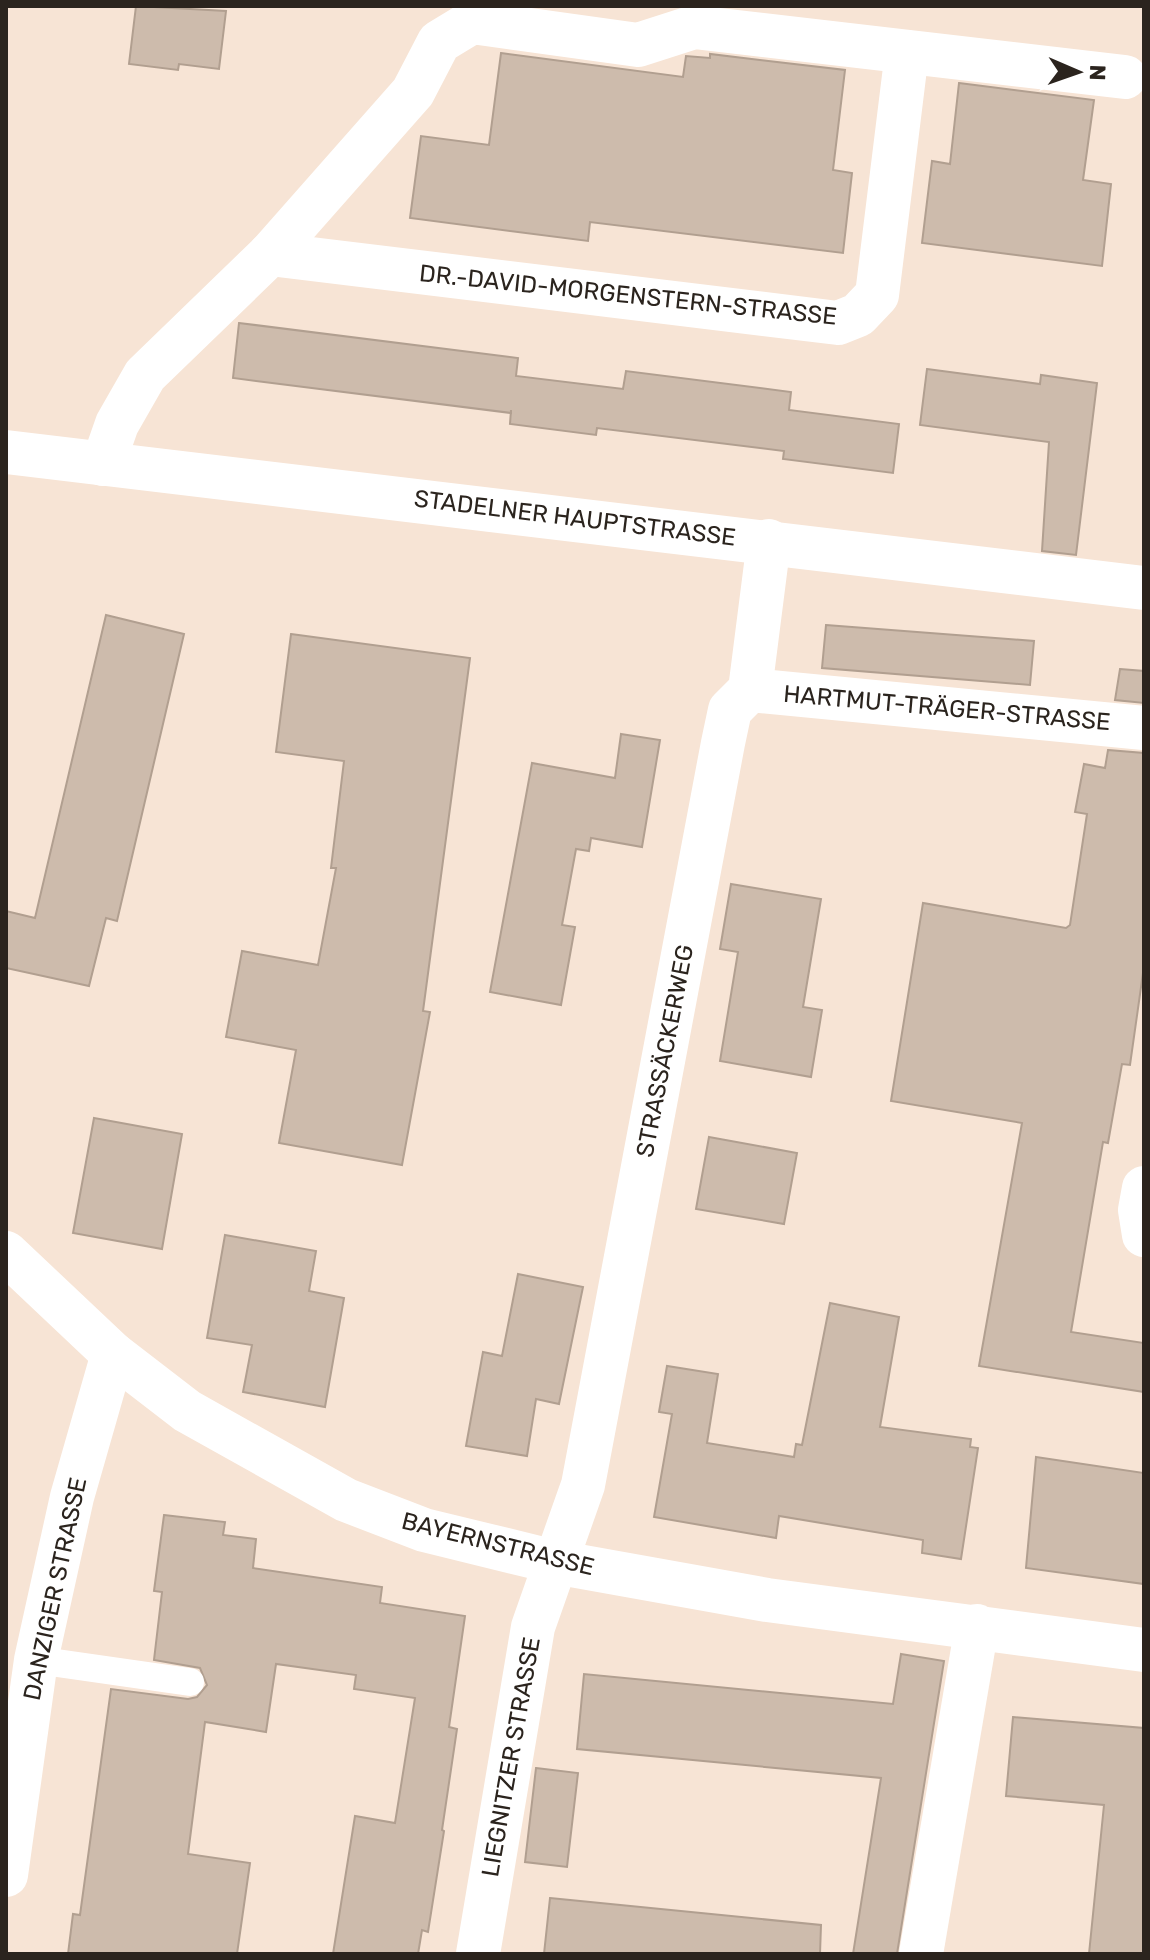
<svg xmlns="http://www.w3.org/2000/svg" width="1150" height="1960" viewBox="0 0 1150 1960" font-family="Rubik,sans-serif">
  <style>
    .building { fill: #cdbbac; stroke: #b19f90; stroke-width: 2 }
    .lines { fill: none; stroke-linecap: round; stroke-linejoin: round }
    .lane { stroke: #fff; stroke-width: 28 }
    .street { stroke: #fff; stroke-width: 44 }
    .secondary { stroke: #fff; stroke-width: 44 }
    .labels { text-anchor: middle; stroke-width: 6; stroke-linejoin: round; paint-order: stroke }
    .street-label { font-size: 24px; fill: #2b241e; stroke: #fff }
  </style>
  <rect width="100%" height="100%" fill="#f7e4d5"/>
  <g class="building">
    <polygon points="136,6 226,11 219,69 179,64 178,70 129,64"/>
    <polygon points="501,53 683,77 686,56 710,58 710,54 845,70 833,170 852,173 843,253 590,222 588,241 410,218 421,136 489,145"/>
    <polygon points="959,83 1094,100 1083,180 1111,184 1102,266 922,243 932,161 950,164"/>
    <polygon points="239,323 518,358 516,376 623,389 626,371 791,392 789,410 899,424 893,473 783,459 784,451 597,428 596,435 510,424 511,410 511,413 233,378"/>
    <polygon points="927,369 1040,384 1041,375 1097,383 1076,555 1042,551 1049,442 920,425"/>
    <polygon points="106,615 184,634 117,921 106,918 89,986 6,968 6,911 35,918"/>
    <polygon points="826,625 1034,641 1030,685 822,668"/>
    <polygon points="291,634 470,658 423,1011 430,1012 402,1165 279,1143 296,1050 226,1037 242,951 318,965 336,868 331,868 344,761 276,752"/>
    <polygon points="1120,669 1144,671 1144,703 1115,700"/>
    <polygon points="621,734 660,740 642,847 591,838 589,851 576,849 562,925 575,927 561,1005 490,992 532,763 615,778"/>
    <polygon points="1108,750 1144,753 1144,966 1130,1065 1122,1064 1108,1143 1103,1142 1071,1332 1144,1343 1144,1392 979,1366 1022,1123 891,1101 923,903 1066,928 1070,925 1087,814 1075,812 1084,764 1105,768"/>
    <polygon points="731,884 821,899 803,1007 822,1010 811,1077 720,1061 738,952 720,949"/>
    <polygon points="94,1118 182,1134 162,1249 73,1233"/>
    <polygon points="709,1137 797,1153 784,1224 696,1209"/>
    <polygon points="225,1235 316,1251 309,1291 344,1298 325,1407 243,1392 252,1345 207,1338"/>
    <polygon points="518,1274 583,1287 559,1404 536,1399 527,1456 466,1446 483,1352 502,1356"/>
    <polygon points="830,1303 899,1317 880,1427 971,1439 970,1447 978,1448 961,1559 922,1553 923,1540 779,1516 776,1538 654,1517 672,1414 659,1412 667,1366 718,1374 707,1443 794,1457 796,1444 802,1445"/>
    <polygon points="1036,1457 1144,1473 1144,1584 1026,1568"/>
    <polygon points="164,1515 225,1522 223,1535 256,1539 253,1568 382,1587 380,1603 465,1616 449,1727 457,1729 442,1830 444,1831 428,1932 422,1930 418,1954 333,1954 355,1816 395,1823 415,1698 354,1689 356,1675 276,1664 266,1732 205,1722 188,1854 250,1863 237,1954 68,1954 73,1914 80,1915 111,1689 188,1699 197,1697 207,1685 200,1668 154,1660 162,1592 154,1591"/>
    <polygon points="901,1654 944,1661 897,1954 853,1954 881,1778 577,1749 584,1674 893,1704"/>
    <polygon points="1013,1717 1144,1728 1144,1954 1089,1954 1104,1805 1006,1796"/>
    <polygon points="536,1768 578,1773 567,1867 525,1862"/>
    <polygon points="550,1898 821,1925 820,1954 544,1954"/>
  </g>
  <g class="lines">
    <polyline class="lane" points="36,1660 190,1682"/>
    <g class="street">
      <polyline points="270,254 838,323 858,315 877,295 907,52"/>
      <polyline points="103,464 117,424 145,375 270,254 413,92 439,42 472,22 638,45 694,27 1125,77"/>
      <polyline points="750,690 1144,728"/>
      <polyline points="1144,1188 1140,1210 1144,1235"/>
      <polyline points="6,1253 113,1354 187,1411 346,1500 424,1530 555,1562 767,1600 1144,1650"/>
      <polyline points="6,1875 36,1660 72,1497 113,1354"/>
      <polyline points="478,1954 533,1627 583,1485 723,743 730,710 750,690 769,541"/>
      <polyline points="921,1954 977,1626"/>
    </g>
    <polyline class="secondary" points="6,452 1144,588"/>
  </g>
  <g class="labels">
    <g class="street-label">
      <text transform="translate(628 295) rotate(6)" y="8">DR.-DAVID-MORGENSTERN-STRASSE</text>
      <text transform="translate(575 518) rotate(7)" y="8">STADELNER HAUPTSTRASSE</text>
      <text transform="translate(947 708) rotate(5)" y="8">HARTMUT-TRÄGER-STRASSE</text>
      <text transform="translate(665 1051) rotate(-79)" y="8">STRASSÄCKERWEG</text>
      <text transform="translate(498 1544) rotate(14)" y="8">BAYERNSTRASSE</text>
      <text transform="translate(55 1589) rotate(-78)" y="8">DANZIGER STRASSE</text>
      <text transform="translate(511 1757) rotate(-80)" y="8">LIEGNITZER STRASSE</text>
    </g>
  </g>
  <rect width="1150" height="1960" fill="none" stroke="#2b241e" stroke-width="16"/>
  <g transform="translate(1078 72) rotate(92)" stroke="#ffffff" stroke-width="6" paint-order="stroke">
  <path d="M0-6L14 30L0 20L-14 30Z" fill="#2b241e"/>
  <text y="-12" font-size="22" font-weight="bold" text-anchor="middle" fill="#2b241e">N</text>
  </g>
</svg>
